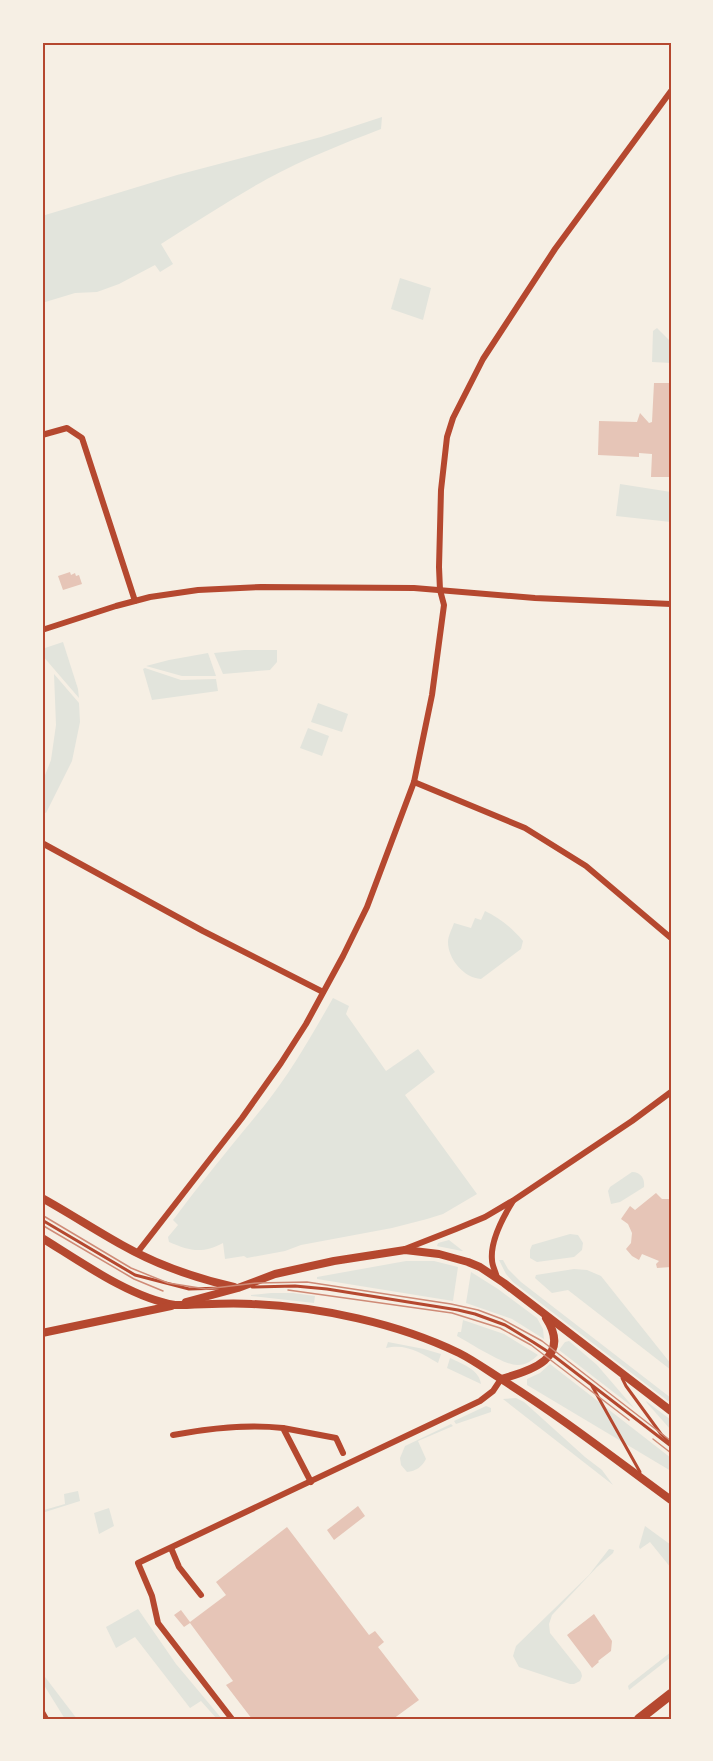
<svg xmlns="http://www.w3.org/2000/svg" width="713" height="1761" viewBox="0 0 713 1761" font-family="Roboto,sans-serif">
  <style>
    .green { fill: #e2e4dc }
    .building { fill: #e6c5b7 }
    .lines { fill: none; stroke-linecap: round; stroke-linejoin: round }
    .service { stroke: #b5482f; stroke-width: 3 }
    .minor { stroke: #b5482f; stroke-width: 6 }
    .tertiary { stroke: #b5482f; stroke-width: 8 }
    .primary { stroke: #b5482f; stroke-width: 10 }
    .tram { stroke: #cf8b77; stroke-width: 1.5 }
    .neatline { fill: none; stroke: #b5482f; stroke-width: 2 }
  </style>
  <rect width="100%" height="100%" fill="#f6efe4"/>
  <g class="green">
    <path d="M 382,117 L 381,129 C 342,144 304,159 267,179 C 231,199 196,222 161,244 L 173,264 L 160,272 L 155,265 L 119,284 L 97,292 L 75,293 L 42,303 L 42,216 L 177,175 L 321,137 Z"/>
    <polygon points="400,278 431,288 423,320 391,309"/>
    <polygon points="657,328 671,342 671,363 652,362 653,331"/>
    <polygon points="620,484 671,492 671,522 616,516"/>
    <polygon points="63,642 78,689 79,698 42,655 42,649"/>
    <polygon points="244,650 277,650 277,662 270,670 223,674 214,653"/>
    <polygon points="208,653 216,676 182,676 146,666 169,660"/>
    <polygon points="145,668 181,680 216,679 218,691 152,700 143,669"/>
    <polygon points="54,674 79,703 80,722 72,761 46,813 42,811 42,783 51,760 56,725"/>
    <polygon points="318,703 348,714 342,732 311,722"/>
    <polygon points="308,728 329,736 322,756 300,748"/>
    <path d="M 485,911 C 500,918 512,928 523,941 L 521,949 L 481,979 C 464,978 448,959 448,942 C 448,936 452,929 454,923 L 471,928 L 475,918 L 481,920 Z"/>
    <path d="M 333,998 L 349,1006 L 346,1014 L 386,1071 L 418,1049 L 435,1072 L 405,1095 L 477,1194 L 443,1214 L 427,1219 L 392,1228 L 301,1245 L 285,1251 L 247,1258 L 244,1256 L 225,1259 L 223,1243 C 202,1254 190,1251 169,1242 L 168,1237 L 178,1225 L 173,1220 C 202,1181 233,1144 264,1106 C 291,1072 312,1035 333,998 Z"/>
    <path d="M 632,1172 C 641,1172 645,1179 644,1187 L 620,1202 L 611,1204 L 608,1191 L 610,1187 Z"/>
    <polygon points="570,1234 578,1235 583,1243 582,1250 574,1257 537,1262 530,1258 530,1250 532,1245"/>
    <polygon points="449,1240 463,1251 462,1251 437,1246 438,1243"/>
    <polygon points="499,1260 503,1260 508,1269 521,1282 671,1398 671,1401 668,1401 513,1282 506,1274"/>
    <polygon points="406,1261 434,1261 458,1267 453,1301 317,1279 317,1277"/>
    <polygon points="574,1269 587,1270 601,1276 671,1364 671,1370 568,1290 552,1293 535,1278 536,1275"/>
    <polygon points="471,1272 498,1289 537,1318 543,1329 544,1339 512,1319 466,1303"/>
    <polygon points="271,1293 293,1293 315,1296 314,1303 251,1296 251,1295"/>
    <path d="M 463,1320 L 504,1334 L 538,1355 C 533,1360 526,1365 518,1365 C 505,1366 470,1343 457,1336 L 458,1332 L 461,1332 Z"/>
    <polygon points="569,1341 597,1365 634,1408 559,1350 565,1342"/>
    <path d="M 388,1342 L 424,1349 L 441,1354 L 438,1363 C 421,1353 406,1343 386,1348 Z"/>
    <path d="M 450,1358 C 462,1364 479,1369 481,1384 L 447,1368 Z"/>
    <polygon points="550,1364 671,1458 671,1471 527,1385 527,1379 540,1373"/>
    <polygon points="516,1398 524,1402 585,1457 602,1470 613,1485 503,1399"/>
    <polygon points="646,1401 671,1420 671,1430 647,1403"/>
    <polygon points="486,1406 491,1408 491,1412 456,1424 454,1421"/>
    <path d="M 451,1424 L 453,1426 L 418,1441 L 426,1459 C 422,1467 416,1471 407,1472 L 401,1465 L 400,1458 L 405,1446 Z"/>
    <polygon points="78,1491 80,1501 42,1513 42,1505 44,1510 65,1504 64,1494"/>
    <polygon points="109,1508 114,1526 99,1534 94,1513"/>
    <polygon points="645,1526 671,1545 671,1568 650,1542 640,1549 639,1547"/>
    <polygon points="609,1549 614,1550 613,1553 597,1567 552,1615 549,1624 550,1633 581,1672 582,1676 580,1681 574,1684 570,1684 519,1667 513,1656 516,1646 589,1575"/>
    <polygon points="138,1609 176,1664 222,1719 217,1719 201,1701 190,1708 135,1637 116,1648 106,1627"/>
    <polygon points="671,1652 671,1657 629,1690 628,1686 630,1684"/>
    <polygon points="42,1673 77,1719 65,1719 42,1682"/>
  </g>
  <g class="building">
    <polygon points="654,383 671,383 671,477 651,477 652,454 639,453 639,457 598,455 599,421 637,422 640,413 649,423 652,422"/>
    <polygon points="70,572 71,575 75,573 76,576 79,575 82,584 63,590 58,576"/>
    <polygon points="656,1193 662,1199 671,1199 671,1267 657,1268 656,1264 659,1261 642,1254 639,1260 632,1256 626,1249 631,1243 632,1233 628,1224 621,1219 623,1216 630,1206 635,1210"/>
    <polygon points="358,1506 365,1516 334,1540 327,1530"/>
    <polygon points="287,1527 369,1635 375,1631 384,1642 378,1647 419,1700 393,1719 252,1719 226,1685 233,1681 190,1623 184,1627 174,1615 181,1610 190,1622 226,1595 216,1582"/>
    <polygon points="594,1614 612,1641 611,1651 598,1661 599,1662 592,1668 567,1635"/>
  </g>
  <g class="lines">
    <g class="service">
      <polyline points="42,1220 135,1275 189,1289 224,1288"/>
      <polyline points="252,1287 295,1286 327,1289 458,1310 475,1314 505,1325 533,1342 550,1353 671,1446"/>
      <polyline points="622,1378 626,1386 661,1434 670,1443"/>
      <polyline points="592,1386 640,1472"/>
    </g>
    <g class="minor">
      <polyline points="42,435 67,428 82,438 135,601"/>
      <polyline points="42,630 116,606 150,597 198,590 261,587 414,588 535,598 671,604"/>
      <polyline points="414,782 525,828 586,866 671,938"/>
      <polyline points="42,843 203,931 323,992"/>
      <polyline points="405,1249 456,1229 485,1217 514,1200 632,1121 671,1092"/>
      <polyline points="137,1253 242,1118 281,1063 306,1024 343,956 367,907 414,782 432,695 444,605 440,590 439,567 441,490 447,437 453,418 483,359 555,249 671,91"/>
      <path d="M 497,1278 C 496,1272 492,1266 492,1260 C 490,1240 503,1217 513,1201"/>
      <polyline points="283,1428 336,1438 343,1453"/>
      <path d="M 173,1435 C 211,1428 246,1424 283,1428 L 311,1482"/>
      <polyline points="171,1548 179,1567 201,1595"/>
      <polyline points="42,1712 46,1719"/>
      <polyline points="232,1719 158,1623 152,1596 138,1563 480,1401 493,1391 501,1379"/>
    </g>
    <g class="tertiary">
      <path d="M 42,1198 C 69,1213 95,1230 122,1245 C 157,1265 195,1278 234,1287"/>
      <path d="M 42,1238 C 81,1262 131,1298 175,1305 C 200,1305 227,1302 252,1304 C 320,1307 397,1323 459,1353 C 473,1360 487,1370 501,1379 C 560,1416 615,1459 671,1500"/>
      <polyline points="186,1302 238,1288 275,1274 334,1261 405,1250 439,1254 468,1262 480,1267 504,1283 671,1411"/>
      <polyline points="42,1333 171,1306"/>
      <path d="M 501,1379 C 531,1371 572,1358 546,1318"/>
    </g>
    <polyline class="primary" points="639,1719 671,1694"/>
    <g class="tram">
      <polyline points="42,1215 131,1268 168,1283 206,1289 257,1283 307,1282 451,1304 478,1310 502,1319 542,1341 671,1441"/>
      <polyline points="42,1225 134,1279 163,1291"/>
      <polyline points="288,1290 452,1313 500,1328 531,1345 629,1420"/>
      <polyline points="653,1439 671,1453"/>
    </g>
  </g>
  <rect width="713" height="1761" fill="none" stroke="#f6efe4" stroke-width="87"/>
  <rect x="44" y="44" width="626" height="1674" class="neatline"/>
</svg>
